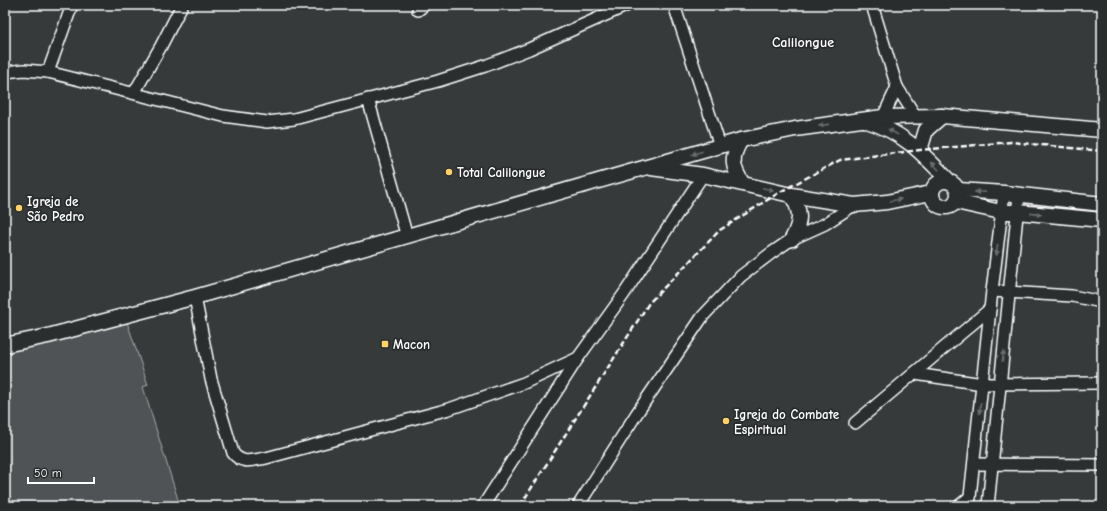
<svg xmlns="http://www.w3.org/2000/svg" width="1107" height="511" viewBox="0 0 1107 511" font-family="'Comic Neue',sans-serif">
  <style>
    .green { fill: #505354; stroke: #a8a9aa }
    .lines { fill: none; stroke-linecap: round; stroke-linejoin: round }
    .minor-casing { stroke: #fff; stroke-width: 14 }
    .major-casing { stroke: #fff; stroke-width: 17 }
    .minor { stroke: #2a2d2e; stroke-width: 11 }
    .major { stroke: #2a2d2e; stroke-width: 14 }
    .rail { stroke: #fff; stroke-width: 2.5; stroke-dasharray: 6 3; stroke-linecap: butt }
    .oneway { fill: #6a6c6d }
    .poi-dot { fill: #ffd166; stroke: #2a2d2e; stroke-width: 1.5 }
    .labels { text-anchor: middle; stroke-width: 3.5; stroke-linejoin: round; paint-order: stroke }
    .poi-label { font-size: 13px; font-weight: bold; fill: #fff; stroke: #2a2d2e; text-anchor: start }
    .neighbourhood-label { font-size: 14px; font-weight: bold; fill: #fff; stroke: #2a2d2e }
  </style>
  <rect width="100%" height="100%" fill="#373a3b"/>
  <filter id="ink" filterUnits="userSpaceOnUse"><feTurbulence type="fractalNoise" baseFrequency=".025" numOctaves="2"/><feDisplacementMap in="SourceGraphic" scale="8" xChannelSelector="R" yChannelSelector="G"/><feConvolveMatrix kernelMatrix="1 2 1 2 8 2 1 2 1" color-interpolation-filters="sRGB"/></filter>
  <g filter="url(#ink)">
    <polygon class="green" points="125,316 148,385 143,387 180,506 5,506 5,345"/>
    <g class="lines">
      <defs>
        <g id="minor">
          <polyline points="674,5 720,146"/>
          <polyline points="872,5 897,87 916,117"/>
          <polyline points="418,10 424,5"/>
          <polyline points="5,72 24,70 48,72 223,116 267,122 294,119 438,81 485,66 529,49 628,5"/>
          <polyline points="48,72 72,5"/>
          <polyline points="134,93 161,46 182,5"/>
          <polyline points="368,99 407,237"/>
          <polyline points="883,117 897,87"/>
          <polyline points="992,291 1072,296 1102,302"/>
          <path d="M 195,297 L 211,379 L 233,453 C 242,465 253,460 266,458 L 449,409 L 524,383 L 578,358"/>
          <polyline points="915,374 983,384 1102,383"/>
          <polyline points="855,423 990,309"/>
          <polyline points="974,464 1102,465"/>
          <polyline points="483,506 578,358 624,294 703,175"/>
          <polyline points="578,506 637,413 703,316 741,276 770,254 792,239 825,224 854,205"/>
          <polyline points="959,506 970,497"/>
          <polyline points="969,506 992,291 1004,193"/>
          <polyline points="988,506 1019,195"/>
        </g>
        <g id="major">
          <path d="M 867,121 C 905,133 923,154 950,182"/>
          <path d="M 741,140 C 730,158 732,167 743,184"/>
          <polyline points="920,150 926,130 942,116"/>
          <polyline points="651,168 703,175 791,195 854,205 887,202 931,193"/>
          <circle cx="945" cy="194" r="13"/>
          <polyline points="958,190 1004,193 1102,204"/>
          <path d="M 791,195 C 802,211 801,222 792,239"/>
          <polyline points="956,202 1001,212 1017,212 1102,220"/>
          <polyline points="5,345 48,336 195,297 720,146 741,140 795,129 883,117 942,116 1102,130"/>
        </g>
      </defs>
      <use href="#minor" class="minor-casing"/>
      <use href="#major" class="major-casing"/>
      <use href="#minor" class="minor"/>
      <use href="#major" class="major"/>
      <polyline class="rail" points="520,506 649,303 720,230 780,192 840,160 920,150 1011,142 1102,151"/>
    </g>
    <defs><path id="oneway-solid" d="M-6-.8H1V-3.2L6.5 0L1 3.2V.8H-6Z"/></defs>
    <g class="oneway">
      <use href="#oneway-solid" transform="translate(824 125) rotate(172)"/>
      <use href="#oneway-solid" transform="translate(893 132) rotate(-150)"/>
      <use href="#oneway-solid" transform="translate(697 153) rotate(163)"/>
      <use href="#oneway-solid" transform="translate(935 166) rotate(-134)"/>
      <use href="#oneway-solid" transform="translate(768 189) rotate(12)"/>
      <use href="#oneway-solid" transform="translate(980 192) rotate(-179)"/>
      <use href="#oneway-solid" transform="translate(896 200) rotate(-11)"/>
      <use href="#oneway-solid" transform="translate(1036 214) rotate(6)"/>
      <use href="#oneway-solid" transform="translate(997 250) rotate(96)"/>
      <use href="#oneway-solid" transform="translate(1003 356) rotate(-84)"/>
      <use href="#oneway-solid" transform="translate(980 408) rotate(97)"/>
    </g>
  </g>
  <g class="poi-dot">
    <circle cx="449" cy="172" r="4"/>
    <circle cx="19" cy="208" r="4"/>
    <rect x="381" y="340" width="8" height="8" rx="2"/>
    <circle cx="726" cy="421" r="4"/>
  </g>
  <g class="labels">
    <g class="poi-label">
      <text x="457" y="177">Total Calilongue</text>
      <text x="27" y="206">Igreja de<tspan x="27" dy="15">São Pedro</tspan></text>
      <text x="393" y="349">Macon</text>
      <text x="734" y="419">Igreja do Combate<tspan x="734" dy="15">Espiritual</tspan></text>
    </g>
    <g class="neighbourhood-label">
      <text x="803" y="47">Calilongue</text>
    </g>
  </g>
  <rect width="1107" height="511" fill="none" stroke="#2a2d2e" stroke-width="20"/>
  <rect x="10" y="10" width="1087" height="491" fill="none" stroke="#fff" stroke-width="1.5" filter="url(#ink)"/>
  <path d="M28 477v6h66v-6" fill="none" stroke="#ffffff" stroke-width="2"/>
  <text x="34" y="477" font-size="12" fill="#ffffff" stroke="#2a2d2e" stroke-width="3" paint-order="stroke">50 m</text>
</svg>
